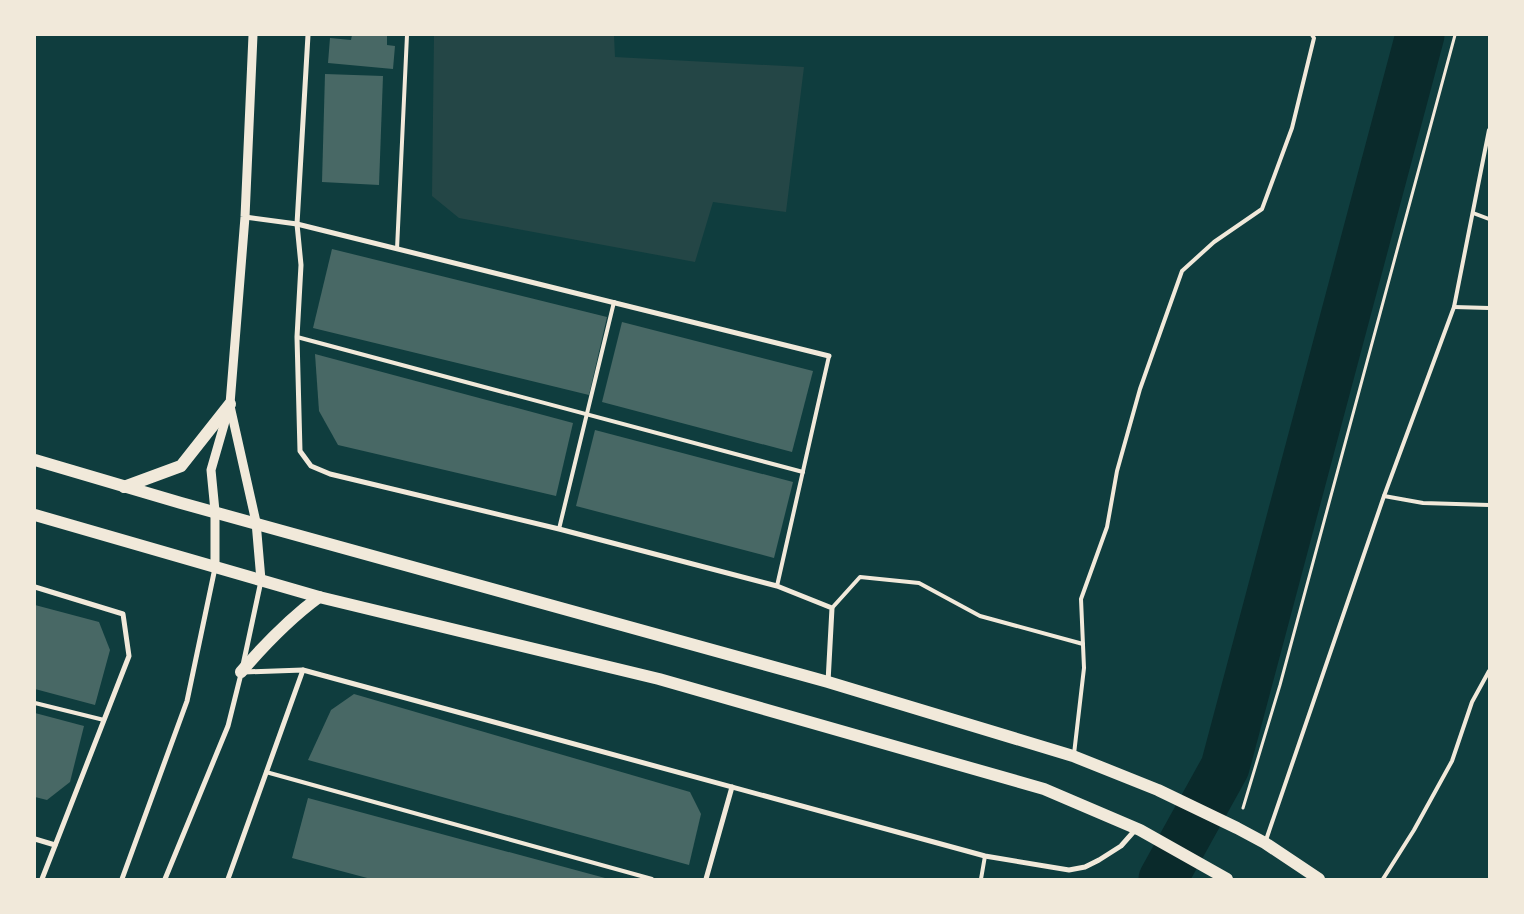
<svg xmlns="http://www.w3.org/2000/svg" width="1524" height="914" viewBox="0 0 1524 914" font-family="'Varela Round',sans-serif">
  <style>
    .green { fill: #244646 }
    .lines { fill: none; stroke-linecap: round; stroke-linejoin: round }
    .river { stroke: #0a2a2b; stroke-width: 49 }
    .building { fill: #486865 }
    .path { stroke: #f1e9da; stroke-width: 3 }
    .service { stroke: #f1e9da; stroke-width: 4 }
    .minor { stroke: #f1e9da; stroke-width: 5 }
    .tertiary { stroke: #f1e9da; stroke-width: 9 }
    .primary { stroke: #f1e9da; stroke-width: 12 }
  </style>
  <rect width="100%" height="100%" fill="#0f3d3e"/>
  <polygon class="green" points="434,35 614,35 615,57 804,67 786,212 713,202 695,262 459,218 432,196"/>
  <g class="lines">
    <polyline class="river" points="1163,879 1225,767 1420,35"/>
  </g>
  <g class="building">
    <polygon points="352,35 387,35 387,45 395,46 393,69 328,63 330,38 351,40"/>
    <polygon points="325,74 383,76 379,185 322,182"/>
    <polygon points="332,249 607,317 589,395 313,328"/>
    <polygon points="622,322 813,371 792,452 602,402"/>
    <polygon points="315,354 573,423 556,496 338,445 319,411"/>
    <polygon points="595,430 793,482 774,558 576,506"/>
    <polygon points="35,605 99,622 110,650 95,705 35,689"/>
    <polygon points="354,694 690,792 701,814 689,865 308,760 331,710"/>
    <polygon points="35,713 84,726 70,782 47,800 35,797"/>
    <polygon points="308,798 605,878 605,879 371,879 292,858"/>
  </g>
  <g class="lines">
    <polyline class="path" points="1243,808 1280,685 1455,35"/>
    <g class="service">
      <polyline points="1473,213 1489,219"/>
      <polyline points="397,249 407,35"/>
      <polyline points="1454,307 1489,308"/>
      <polyline points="297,337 803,472"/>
      <polyline points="1384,496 1423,503 1489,505"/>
      <polyline points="559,529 614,302"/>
      <polyline points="777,586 829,356"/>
      <polyline points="832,608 860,577 919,583 980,616 1083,644"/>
      <polyline points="35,703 104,720"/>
      <polyline points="1074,754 1084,668 1081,599 1107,527 1117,471 1140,389 1182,271 1214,242 1262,209 1292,128 1314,38 1312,35"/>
      <polyline points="266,772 652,879"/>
      <polyline points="1266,840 1384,496 1454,307 1489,130"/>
      <polyline points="981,879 985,856"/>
      <polyline points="1383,879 1414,830 1452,761 1472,702 1489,671"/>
    </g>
    <g class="minor">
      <polyline points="308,35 297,224 301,265 297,337 300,451 311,466 330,474 559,529 777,586 832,608 828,682"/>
      <polyline points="245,217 297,224 829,356"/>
      <polyline points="35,587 123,614 129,656 42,879"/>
      <polyline points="243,665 261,581"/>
      <polyline points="244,672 303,670 985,856 1069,870 1085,867 1099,860 1121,846 1136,829"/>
      <polyline points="35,839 55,845"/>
      <polyline points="122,879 187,701 215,568"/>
      <polyline points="165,879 228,726 241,674"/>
      <polyline points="228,879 303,670"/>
      <polyline points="706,879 732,787"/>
    </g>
    <g class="tertiary">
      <polyline points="230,406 256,522 261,580"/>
      <polyline points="215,568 215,511 211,470 230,404 245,217 253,35"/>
    </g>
    <g class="primary">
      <polyline points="35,460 181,503 828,682 1073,756 1158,790 1237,828 1265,843 1319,879"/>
      <polyline points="124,487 181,466 230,404"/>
      <polyline points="35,515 319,597 659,679 1044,789 1140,830 1227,879"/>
      <path d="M 241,672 C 265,644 289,619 319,597"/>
    </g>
  </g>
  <rect width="1524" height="914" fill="none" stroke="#f1e9da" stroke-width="72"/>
</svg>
